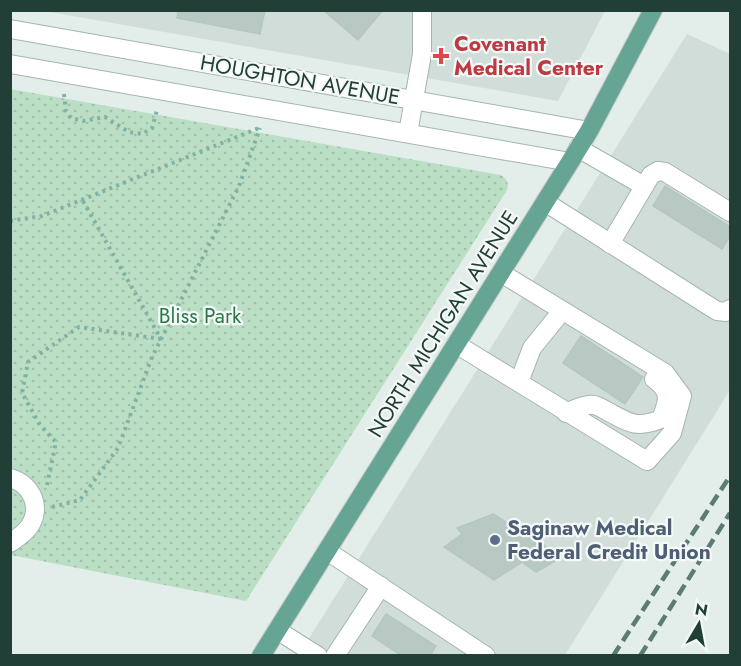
<svg xmlns="http://www.w3.org/2000/svg" width="741" height="666" viewBox="0 0 741 666" font-family="Jost,sans-serif">
  <style>
    .built { fill: #d1ddd8 }
    .grass { fill: url(#grass-dots) }
    .building { fill: #b8c8c2; stroke: #b5c7c0; stroke-width: 1.5 }
    .lines { fill: none; stroke-linecap: round; stroke-linejoin: round }
    .minor-casing { stroke: #a5b5b0; stroke-width: 20 }
    .major-casing { stroke: #c1c9c7; stroke-width: 20 }
    .path { stroke: #82b2a3; stroke-width: 4; stroke-dasharray: 3 4.5; stroke-linecap: butt }
    .minor { stroke: #fff; stroke-width: 18 }
    .major { stroke: #66a494; stroke-width: 18 }
    .rail { stroke: #5c7b72; stroke-width: 4.5; stroke-dasharray: 12 6; stroke-linecap: butt }
    .health-dot { fill: #e0444e; stroke: #f4f9f7; stroke-width: 2 }
    .service-dot { fill: #5c6f8a; stroke: #f4f9f7; stroke-width: 2 }
    .labels { text-anchor: middle; stroke-width: 4.5; stroke-linejoin: round; paint-order: stroke }
    .health-label { font-size: 21px; font-weight: bold; fill: #be3a42; stroke: #f4f9f7; text-anchor: start }
    .street-label { font-size: 21px; fill: #223f37; stroke: #f4f9f7 }
    .park-label { font-size: 21px; fill: #2a7848; stroke: #f4f9f7 }
    .service-label { font-size: 21px; font-weight: bold; fill: #4e5e75; stroke: #f4f9f7; text-anchor: start }
  </style>
  <defs>
    <pattern id="grass-dots" width="8" height="8" patternUnits="userSpaceOnUse" patternTransform="scale(1.5)"><rect width="8" height="8" fill="#bbdfc5"/><path d="M2 2h.1M6 6h.1" fill="none" stroke="#a0c0aa" stroke-width="1.8" stroke-linecap="round"/></pattern>
  </defs>
  <rect width="100%" height="100%" fill="#e3ede9"/>
  <g class="built">
    <polygon points="44,11 605,11 558,101"/>
    <polygon points="687,34 730,54 730,390 565,655 298,656"/>
  </g>
  <path class="grass" d="M 10,89 L 501,175 C 507,180 509,182 507,190 L 246,601 L 11,555 Z"/>
  <g class="building">
    <polygon points="178,10 265,10 260,34 177,18"/>
    <polygon points="323,10 383,10 358,40"/>
    <polygon points="665,186 730,227 730,236 722,249 653,206"/>
    <polygon points="581,336 643,377 625,404 563,363"/>
    <polygon points="493,514 548,548 543,551 557,560 536,572 522,562 494,580 444,547 462,534 457,528"/>
    <polygon points="386,614 436,646 430,656 402,656 372,636"/>
  </g>
  <g class="lines">
    <defs>
      <g id="minor">
        <polyline points="10,29 589,131"/>
        <polyline points="10,64 570,162"/>
        <polyline points="408,133 422,54 422,10"/>
        <polyline points="578,148 644,186"/>
        <polyline points="545,202 717,311 726,312 730,309"/>
        <polyline points="610,244 651,175 658,171 665,172 730,212"/>
        <polyline points="456,344 647,461 672,433 682,396 665,373 501,273"/>
        <polyline points="519,382 532,348 562,311"/>
        <path d="M 566,413 C 573,410 582,405 589,405 C 596,404 601,408 607,411 C 629,423 636,429 661,419 C 668,401 672,392 654,379"/>
        <path d="M 10,478 C 33,484 42,509 29,527 C 24,534 17,538 10,543"/>
        <polyline points="327,551 486,656"/>
        <polyline points="277,630 318,656"/>
        <polyline points="335,656 381,586"/>
      </g>
      <polyline id="major" points="261,656 570,162 589,131 653,10"/>
    </defs>
    <use href="#minor" class="minor-casing"/>
    <use href="#major" class="major-casing"/>
    <g class="path">
      <polyline points="64,94 66,111 71,118 83,121 105,117 129,132 142,134 152,128 157,110"/>
      <polyline points="83,201 161,339"/>
      <polyline points="10,221 42,216 259,128"/>
      <polyline points="47,485 56,442 40,425 22,393 28,362 79,327 161,339"/>
      <polyline points="52,507 80,500 118,448 152,357 239,186 260,128"/>
    </g>
    <use href="#minor" class="minor"/>
    <use href="#major" class="major"/>
    <g class="rail">
      <polyline points="613,656 730,476"/>
      <polyline points="640,656 730,513"/>
    </g>
  </g>
  <path class="health-dot" d="M438 47h6v6h6v6h-6v6h-6v-6h-6v-6h6z"/>
  <circle class="service-dot" cx="495" cy="540" r="6"/>
  <g class="labels">
    <g class="health-label">
      <text x="454" y="51">Covenant<tspan x="454" dy="24">Medical Center</tspan></text>
    </g>
    <g class="street-label">
      <text transform="translate(300 80) rotate(10)" y="7">HOUGHTON AVENUE</text>
      <text transform="translate(443 324) rotate(-58)" y="7">NORTH MICHIGAN AVENUE</text>
    </g>
    <g class="park-label">
      <text x="200" y="323">Bliss Park</text>
    </g>
    <g class="service-label">
      <text x="507" y="535">Saginaw Medical<tspan x="507" dy="24">Federal Credit Union</tspan></text>
    </g>
  </g>
  <rect width="741" height="666" fill="none" stroke="#223f37" stroke-width="24"/>
  <g transform="translate(699 624) rotate(10)" stroke="#f4f9f7" stroke-width="4.5" paint-order="stroke">
  <path d="M0-4.5L10 22L0 15L-10 22Z" fill="#223f37"/>
  <text y="-9" font-size="16" font-weight="bold" text-anchor="middle" fill="#223f37">N</text>
  </g>
</svg>
